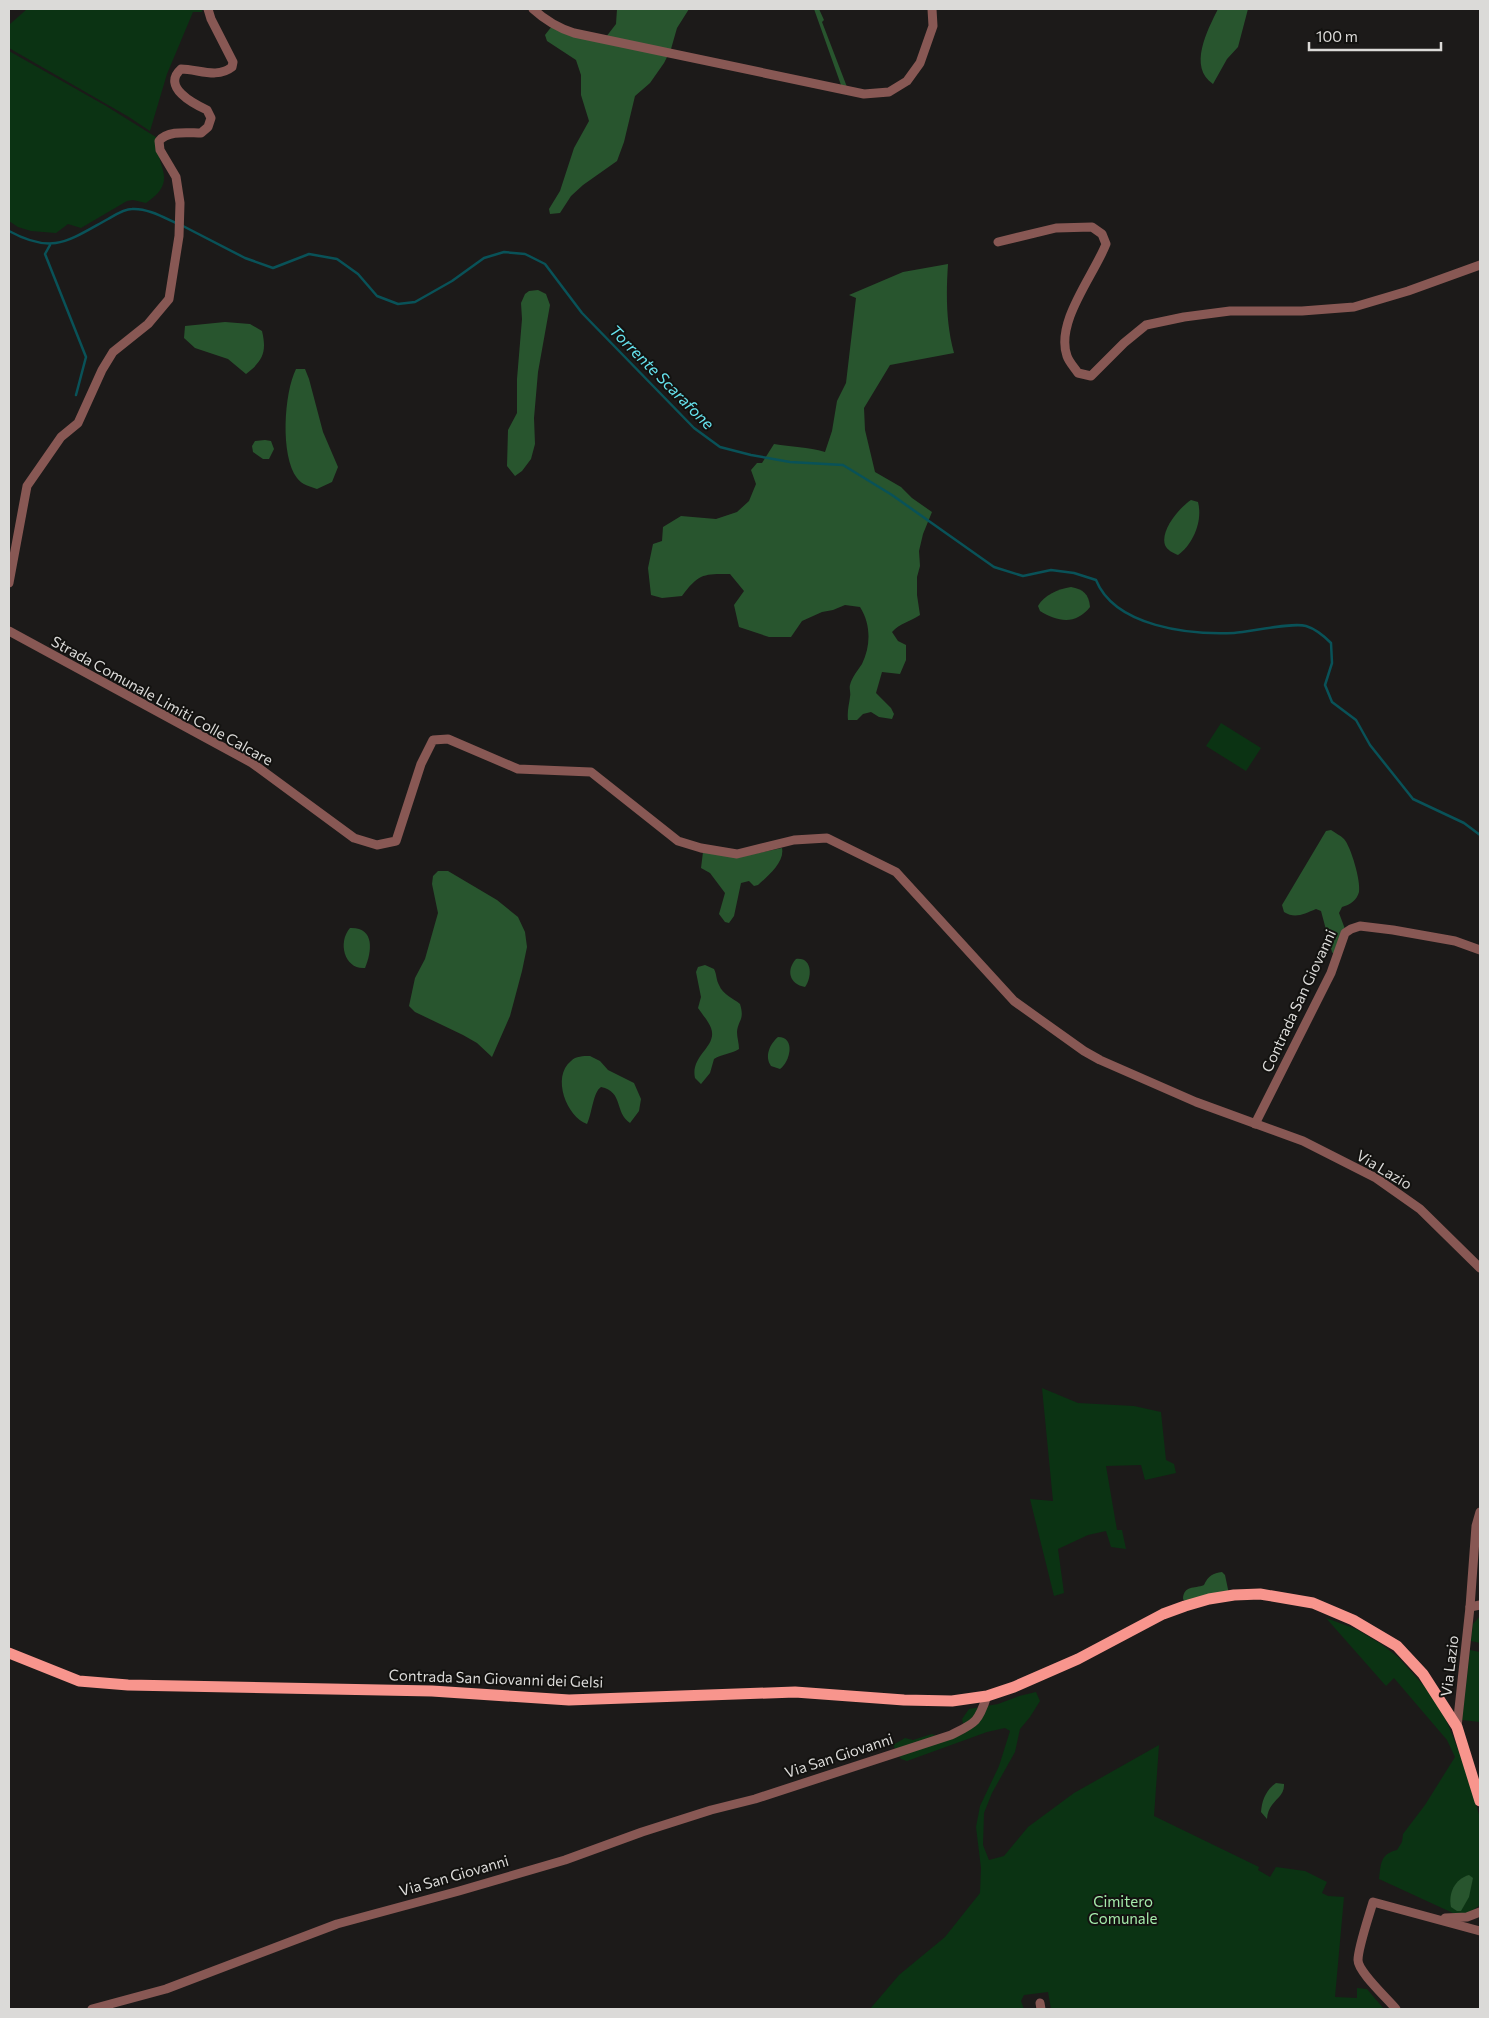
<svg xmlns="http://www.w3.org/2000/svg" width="1489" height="2018" viewBox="0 0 1489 2018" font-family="Commissioner,sans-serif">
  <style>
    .green { fill: #0b3313 }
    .forest { fill: #28552e }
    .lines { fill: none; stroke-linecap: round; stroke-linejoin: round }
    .stream { stroke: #095258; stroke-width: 2.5 }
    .minor { stroke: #885854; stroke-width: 9 }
    .major { stroke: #f8958d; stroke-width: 11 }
    .labels { text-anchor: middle; stroke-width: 4; stroke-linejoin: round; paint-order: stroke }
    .street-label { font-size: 15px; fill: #dbdad8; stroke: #131210 }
    .park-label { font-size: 15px; fill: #a5ebab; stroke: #131210 }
    .water-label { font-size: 16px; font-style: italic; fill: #66e3ee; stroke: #131210 }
  </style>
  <rect width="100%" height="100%" fill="#1c1a19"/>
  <g class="green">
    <polygon points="27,9 202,9 202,12 193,12 167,74 150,131 129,117 9,48 9,25"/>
    <path d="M 9,51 L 106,106 L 159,139 C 152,165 182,179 146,203 L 133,200 L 127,201 L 81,228 L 68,224 L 56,233 L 31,231 L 18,227 L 9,221 Z"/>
    <polygon points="1221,723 1261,748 1246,771 1206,746"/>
    <polygon points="1042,1388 1078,1403 1134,1406 1161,1412 1166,1460 1174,1464 1176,1473 1145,1480 1141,1465 1106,1466 1117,1530 1122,1530 1126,1549 1111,1547 1106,1531 1088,1535 1058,1549 1064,1593 1054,1596 1030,1499 1053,1501"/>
    <polygon points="1480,1616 1480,1643 1471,1641 1473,1624"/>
    <path d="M 1326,1618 L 1356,1629 L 1381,1644 L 1398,1657 L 1433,1696 L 1447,1722 L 1465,1767 L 1480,1818 L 1480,1905 L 1467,1914 L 1455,1914 L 1379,1879 C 1381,1864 1380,1854 1397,1850 L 1402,1842 L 1403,1834 L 1425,1805 L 1455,1757 L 1447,1740 L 1394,1678 L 1386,1686 Z"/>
    <polygon points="1470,1650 1480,1652 1480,1722 1462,1720"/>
    <polygon points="1036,1692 1040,1701 1030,1717 1020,1729 1015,1752 992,1793 984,1813 983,1845 989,1860 1004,1856 1028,1827 1074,1793 1159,1745 1154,1816 1259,1867 1258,1870 1270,1877 1276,1867 1305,1871 1327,1882 1322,1893 1328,1896 1344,1897 1335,1997 1357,1998 1357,1988 1367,1989 1384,2009 1051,2009 1048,1992 1024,1995 1021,2001 1024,2009 870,2009 899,1975 945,1937 980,1893 981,1868 976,1827 980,1806 999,1766 1010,1731 1005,1728 987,1732 907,1761 901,1759 893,1745 905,1738 913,1740 932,1734 948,1740 965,1733 962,1719 969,1709 998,1704 1019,1696"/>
  </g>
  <g class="forest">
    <polygon points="617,9 689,9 677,28 671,49 664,63 650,83 635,96 624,142 617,161 583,185 571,196 560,213 550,214 549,209 560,191 574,148 589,121 581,95 581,75 576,60 547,41 545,35 552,26 606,37 616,24"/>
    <polygon points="814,9 819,9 824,20 822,22 847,87 841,85"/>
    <path d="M 1218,9 L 1248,9 L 1238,47 L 1227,59 L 1213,84 C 1188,67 1207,31 1218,9 Z"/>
    <path d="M 948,264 C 946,295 946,323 954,353 L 890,365 L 864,408 L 865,430 L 875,472 L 901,487 L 912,498 L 932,512 L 923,534 L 919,551 L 920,566 L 917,577 L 917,595 L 920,615 C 910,622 900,623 892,632 L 898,641 L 906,645 L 906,660 L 900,674 L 882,672 L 876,693 L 891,708 L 894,714 L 892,719 L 879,717 L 871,712 L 863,714 L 857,720 L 848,720 C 847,711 849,705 850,697 C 851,693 849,688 850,685 C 852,677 858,670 862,664 C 871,646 871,624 860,607 L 845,605 L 833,610 L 822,612 L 802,621 L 791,637 L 769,637 L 739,627 L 734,605 L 744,591 L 730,574 C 704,574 699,573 682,596 L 662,598 L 651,595 L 648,568 L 653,544 L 662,541 L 663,527 L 681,516 L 716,519 L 737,512 L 749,501 L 756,484 L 751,470 L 757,463 L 762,463 L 774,444 C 791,447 808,447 825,452 L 832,431 L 837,401 L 846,383 L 856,298 L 849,295 L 903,272 Z"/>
    <polygon points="538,290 546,294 550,305 538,372 534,418 535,444 531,459 522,471 515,476 507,466 508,430 517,413 517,379 522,319 521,303 525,294 529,291"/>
    <path d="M 225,322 L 250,324 L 262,331 C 267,352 263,361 246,374 L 228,359 L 195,348 L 184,338 L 185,326 Z"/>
    <path d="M 296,369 L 305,369 L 309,379 L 323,432 L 338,467 L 332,482 L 317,489 C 309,486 302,485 297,478 C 280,456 284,393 296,369 Z"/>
    <polygon points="265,440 271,441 274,449 269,459 263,459 253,452 252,446 255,441"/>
    <path d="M 1191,500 L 1198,502 C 1203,521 1193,544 1178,555 C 1173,553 1167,550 1165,545 C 1160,530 1180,507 1191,500 Z"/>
    <path d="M 1071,587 C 1083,589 1089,594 1090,607 C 1076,625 1058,622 1040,611 L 1038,606 C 1044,595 1058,589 1071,587 Z"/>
    <path d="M 1331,830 C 1335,833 1340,835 1344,839 C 1351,847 1361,881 1359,892 C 1357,900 1350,905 1342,907 L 1339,913 L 1345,929 L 1335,956 L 1332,952 L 1321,911 L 1316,909 C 1304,914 1295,919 1284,912 L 1282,905 L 1326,831 Z"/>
    <path d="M 782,848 C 785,862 768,876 758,885 L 754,886 L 749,881 L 741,883 L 734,916 L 729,923 L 725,922 L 719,914 L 725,893 L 710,873 L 701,868 L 703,852 L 739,857 Z"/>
    <polygon points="438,871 448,871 497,900 518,917 525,932 527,947 522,971 510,1016 492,1057 477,1043 463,1035 415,1012 409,1006 415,978 425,959 438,913 432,884 433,876"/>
    <path d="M 350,928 C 375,927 372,951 365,968 C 345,970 337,943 350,928 Z"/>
    <path d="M 796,959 C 813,957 812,978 805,987 C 789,984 786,970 796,959 Z"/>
    <path d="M 705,965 L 714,969 C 717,975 716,980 719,985 C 723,995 733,998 740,1004 C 745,1020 738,1020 737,1032 C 737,1038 739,1043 739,1049 C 731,1054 722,1054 714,1059 L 710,1073 L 701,1084 L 695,1078 C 690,1055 718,1047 711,1028 C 709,1022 702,1014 698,1008 L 701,997 L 696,972 L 698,967 Z"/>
    <path d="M 778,1037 C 796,1037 790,1062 780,1069 L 771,1066 C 764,1056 770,1044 778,1037 Z"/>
    <path d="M 590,1056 L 600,1061 L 608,1070 L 634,1083 L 641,1099 L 639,1111 L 630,1123 C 614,1112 624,1092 601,1087 C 593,1092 592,1114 587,1124 C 567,1117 551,1077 571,1061 C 576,1056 583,1056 590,1056 Z"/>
    <path d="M 1222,1572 L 1225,1575 L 1229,1594 L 1186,1603 L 1183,1599 C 1184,1585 1194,1589 1204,1585 C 1208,1576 1213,1573 1222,1572 Z"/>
    <path d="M 1276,1783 L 1284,1784 C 1285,1799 1268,1800 1267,1819 L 1261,1812 C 1262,1800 1266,1790 1276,1783 Z"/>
    <path d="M 1469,1875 L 1473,1878 L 1469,1897 L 1461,1911 L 1457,1911 L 1451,1907 C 1448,1893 1455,1879 1469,1875 Z"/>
  </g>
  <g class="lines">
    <g class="stream">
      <path d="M 181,225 L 245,258 L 273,268 L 309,254 L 337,259 L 358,274 L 377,296 L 398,304 L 415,302 L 452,281 L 484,258 L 504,252 L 525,254 L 545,264 L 582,313 L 694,428 L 720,447 L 751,455 L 790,462 L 843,465 L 892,495 L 994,567 L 1023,576 L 1051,570 L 1074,573 L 1096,580 C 1115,627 1190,635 1234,633 C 1250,632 1292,622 1306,626 C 1316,629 1324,636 1331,643 L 1332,663 L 1325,685 L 1332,702 L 1356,720 L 1370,745 L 1413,799 L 1464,823 L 1480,835"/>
      <path d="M 9,231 C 53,255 68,241 108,219 C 115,215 124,209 132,209 C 147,208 163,217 176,223"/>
      <polyline points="50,245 45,254 86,357 76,395"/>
    </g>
    <g class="minor">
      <path d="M 533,9 C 545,20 558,28 574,33 L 864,94 L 889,92 L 907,81 L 920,63 L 933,26 L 932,9"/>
      <path d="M 998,242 L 1056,228 L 1092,227 L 1102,234 L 1106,244 C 1094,275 1055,322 1067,356 C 1069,362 1074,367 1078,373 L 1091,376 L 1124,343 L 1146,325 L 1184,317 L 1230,311 L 1302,311 L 1354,307 L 1408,291 L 1480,265"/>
      <path d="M 9,583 L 27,486 L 61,437 L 78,423 L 102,370 L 113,352 L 148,324 L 169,299 L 179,236 L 180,203 L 176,177 L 160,150 L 159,141 C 168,130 188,133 201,133 L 208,127 L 211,118 L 207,110 C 194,104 161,87 181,69 C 198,69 217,79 232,67 L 233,62 L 211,19 L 208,9"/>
      <polyline points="9,631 252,763 354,838 377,845 396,841 421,764 433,740 448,739 518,769 591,772 678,841 701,848 737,854 794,840 827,838 896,872 1014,1001 1084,1051 1100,1060 1196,1102 1303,1141 1376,1178 1420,1209 1480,1268"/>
      <polyline points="1255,1124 1331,973 1345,933 1351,929 1360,926 1393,930 1455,941 1480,950"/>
      <polyline points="1470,1607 1480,1605"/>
      <polyline points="1457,1727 1470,1607 1476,1526 1480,1512"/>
      <polyline points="1445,1918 1467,1917 1480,1912"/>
      <polyline points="1040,2003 1041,2009"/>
      <path d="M 92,2009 L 166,1989 L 337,1924 L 459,1891 L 565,1860 L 642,1832 L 711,1810 L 755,1799 L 951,1735 C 975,1723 978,1723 987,1696"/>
      <path d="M 1396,2009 C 1388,1999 1358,1972 1358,1960 C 1358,1948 1369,1916 1373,1902 L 1480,1931"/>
    </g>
    <polyline class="major" points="9,1653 79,1681 128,1685 432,1691 569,1700 795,1692 904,1700 952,1701 987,1696 1014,1687 1078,1659 1163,1614 1185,1606 1209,1599 1234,1595 1260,1594 1313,1603 1353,1620 1397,1646 1423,1674 1457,1727 1480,1801"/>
  </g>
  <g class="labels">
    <g class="street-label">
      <text transform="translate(162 701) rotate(29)" y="5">Strada Comunale Limiti Colle Calcare</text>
      <text transform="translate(1299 1001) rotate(-65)" y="5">Contrada San Giovanni</text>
      <text transform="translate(1384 1170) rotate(31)" y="5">Via Lazio</text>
      <text transform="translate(1450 1666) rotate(-83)" y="5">Via Lazio</text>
      <text transform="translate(496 1679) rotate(2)" y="5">Contrada San Giovanni dei Gelsi</text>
      <text transform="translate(839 1756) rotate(-18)" y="5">Via San Giovanni</text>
      <text transform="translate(454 1876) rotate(-16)" y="5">Via San Giovanni</text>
    </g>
    <g class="park-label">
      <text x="1123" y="1907">Cimitero<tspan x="1123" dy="17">Comunale</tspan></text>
    </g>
    <g class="water-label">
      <text transform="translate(662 377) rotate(45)" y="6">Torrente Scarafone</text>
    </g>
  </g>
  <rect width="1489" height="2018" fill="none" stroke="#dbdad8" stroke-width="20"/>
  <path d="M1309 42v8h132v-8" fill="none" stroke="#dbdad8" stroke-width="2.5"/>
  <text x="1316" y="42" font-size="15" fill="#dbdad8" stroke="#131210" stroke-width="4" paint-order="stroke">100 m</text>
</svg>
